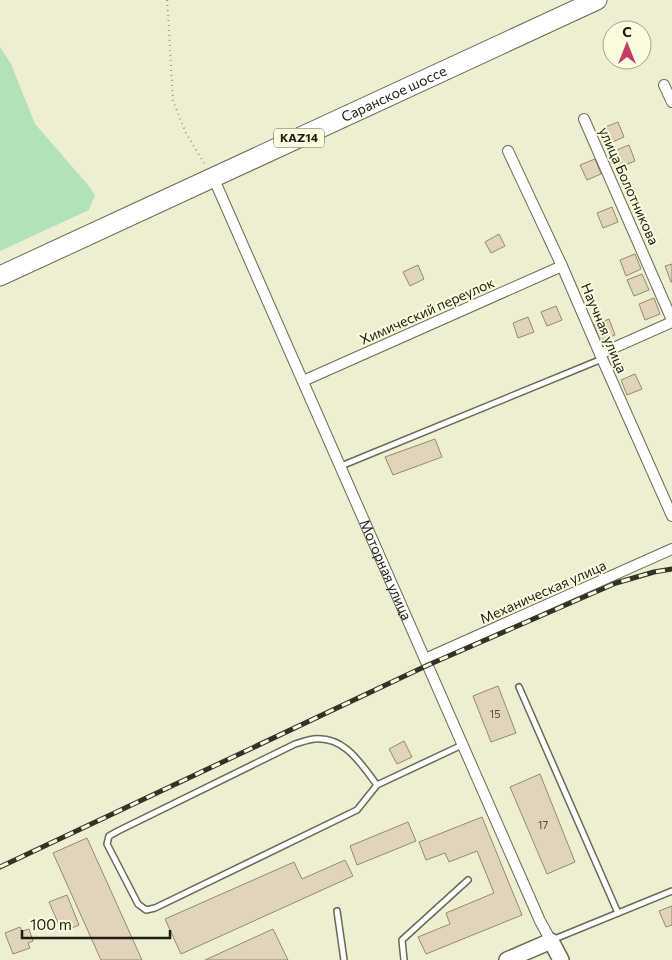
<svg xmlns="http://www.w3.org/2000/svg" width="672" height="960" viewBox="0 0 672 960" font-family="Commissioner,sans-serif">
  <style>
    .water { fill: #b2e2ba }
    .building { fill: #e0d5bc; stroke: #938971 }
    .lines { fill: none; stroke-linecap: round; stroke-linejoin: round }
    .lane-casing { stroke: #696a52; stroke-width: 8 }
    .street-casing { stroke: #696a52; stroke-width: 12 }
    .secondary-casing { stroke: #696a52; stroke-width: 18 }
    .highway-casing { stroke: #696a52; stroke-width: 21 }
    .path { stroke: #9b9c87; stroke-width: 2; stroke-dasharray: 1 4; stroke-linecap: butt }
    .lane { stroke: #fff; stroke-width: 5 }
    .street { stroke: #fff; stroke-width: 10 }
    .secondary { stroke: #fff; stroke-width: 15 }
    .highway { stroke: #fff; stroke-width: 19 }
    .rail-casing { stroke: #323227; stroke-width: 5 }
    .rail { stroke: #fafbdf; stroke-width: 3; stroke-dasharray: 9; stroke-linecap: butt }
    .labels { text-anchor: middle; stroke-width: 4; stroke-linejoin: round; paint-order: stroke }
    .number-label { font-size: 11px; fill: #4e4b3e }
    .shield { fill: #fafbdf; stroke: #5f6051; stroke-width: 1 }
    .shield-label { font-size: 12px; font-weight: bold; fill: #1d1d14 }
    .street-label { font-size: 14px; fill: #1d1d14; stroke: #fafbdf }
  </style>
  <rect width="100%" height="100%" fill="#edeed2"/>
  <polygon class="water" points="0,47 11,64 35,124 88,185 95,195 89,210 0,251"/>
  <g class="building">
    <polygon points="618,122 624,137 610,143 603,128"/>
    <polygon points="629,145 635,161 620,167 614,151"/>
    <polygon points="595,159 601,174 587,180 580,165"/>
    <polygon points="612,207 618,222 603,228 597,213"/>
    <polygon points="499,234 505,246 491,253 485,242"/>
    <polygon points="635,254 641,269 626,276 620,260"/>
    <polygon points="672,264 672,282 671,282 665,266"/>
    <polygon points="418,265 424,279 410,286 403,272"/>
    <polygon points="642,274 649,290 634,296 627,280"/>
    <polygon points="654,298 660,314 645,320 639,304"/>
    <polygon points="556,306 562,320 547,326 541,312"/>
    <polygon points="528,317 534,332 518,338 513,323"/>
    <polygon points="609,319 615,335 600,341 594,325"/>
    <polygon points="635,374 642,389 627,395 621,380"/>
    <polygon points="435,439 442,457 393,475 385,457"/>
    <polygon points="498,686 516,733 491,742 473,696"/>
    <polygon points="404,741 412,757 397,764 389,749"/>
    <polygon points="540,774 575,862 547,874 510,787"/>
    <polygon points="482,817 522,915 426,954 418,937 450,924 446,913 494,893 477,851 449,862 445,853 426,860 419,842"/>
    <polygon points="408,822 416,841 357,865 350,846"/>
    <polygon points="87,838 142,960 101,960 53,853"/>
    <polygon points="345,860 353,876 181,954 165,919 294,862 302,879"/>
    <polygon points="67,895 79,925 62,932 49,902"/>
    <polygon points="672,906 672,925 666,927 659,911"/>
    <polygon points="20,927 22,931 29,929 33,941 28,943 30,948 13,954 5,933"/>
    <polygon points="273,929 288,960 205,960"/>
  </g>
  <g class="lines">
    <defs>
      <g id="lane">
        <polyline points="341,466 602,359"/>
        <polyline points="519,687 618,913"/>
        <path d="M 377,785 C 361,764 345,736 314,739 C 308,740 301,742 295,744 L 118,831 L 109,836 L 107,844 L 138,904 L 146,910 L 155,908 L 357,810 L 377,785 L 462,745"/>
        <polyline points="337,911 344,960"/>
        <polyline points="552,940 672,891"/>
        <polyline points="404,960 402,940 468,880"/>
      </g>
      <g id="street">
        <polyline points="664,85 672,102"/>
        <polyline points="584,119 672,320"/>
        <polyline points="508,151 562,266 600,354 672,516"/>
        <path id="s1" d="M 213,177 L 540,921 L 551,941"/>
        <polyline points="600,354 672,322"/>
        <polyline points="303,381 562,266"/>
        <polyline points="425,659 672,549"/>
      </g>
      <polyline id="secondary" points="507,960 551,941 561,960"/>
      <g id="highway">
        <path id="s2" d="M 0,276 L 597,0"/>
      </g>
    </defs>
    <use href="#lane" class="lane-casing"/>
    <use href="#street" class="street-casing"/>
    <use href="#secondary" class="secondary-casing"/>
    <use href="#highway" class="highway-casing"/>
    <polyline class="path" points="167,0 168,13 173,101 186,133 205,165"/>
    <use href="#lane" class="lane"/>
    <use href="#street" class="street"/>
    <use href="#secondary" class="secondary"/>
    <use href="#highway" class="highway"/>
    <defs>
      <polyline id="rail" points="0,867 428,665 616,583 654,572 672,569"/>
    </defs>
    <use href="#rail" class="rail-casing"/>
    <use href="#rail" class="rail"/>
  </g>
  <g class="labels">
    <g class="number-label">
      <text x="495" y="718">15</text>
      <text x="543" y="829">17</text>
    </g>
    <rect class="shield" x="274" y="128.5" width="50" height="19" rx="4"/>
    <g class="shield-label">
      <text x="299" y="142">KAZ14</text>
    </g>
    <g class="street-label">
      <text dy="5" stroke="none"><textPath href="#s2" startOffset="434">Саранское шоссе</textPath></text>
      <text transform="translate(629 186) rotate(66)" y="5">улица Болотникова</text>
      <text transform="translate(427 311) rotate(-24)" y="5">Химический переулок</text>
      <text transform="translate(604 328) rotate(67)" y="5">Научная улица</text>
      <text dy="5" stroke="none"><textPath href="#s1" startOffset="429">Моторная улица</textPath></text>
      <text transform="translate(543 592) rotate(-24)" y="5">Механическая улица</text>
    </g>
  </g>
  <g transform="translate(627 45)"><circle r="24" fill="#fafbdf" stroke="#a2a28e"/>
  <path d="M0-4L9 19L0 12L-9 19Z" fill="#c83a69"/>
  <text y="-8" font-size="14" font-weight="bold" text-anchor="middle" fill="#1d1d14">С</text>
  </g>
  <path d="M22 930v8h148v-8" fill="none" stroke="#1d1d14" stroke-width="2.5"/>
  <text x="30" y="930" font-size="15" fill="#1d1d14" stroke="#fafbdf" stroke-width="4" paint-order="stroke">100 m</text>
</svg>
